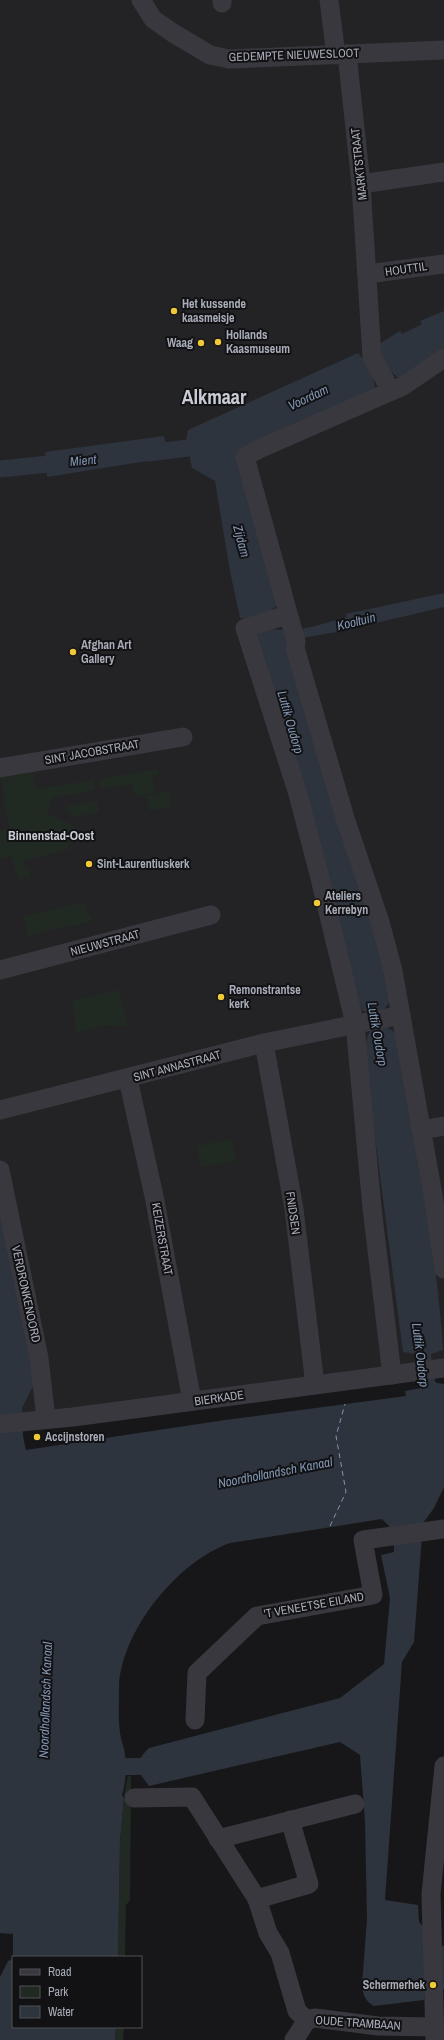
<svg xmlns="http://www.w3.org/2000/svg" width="444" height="2040" viewBox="0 0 444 2040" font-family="'Archivo Narrow',sans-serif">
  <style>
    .built { fill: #232326 }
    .green { fill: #212923 }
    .water { fill: #2d343d }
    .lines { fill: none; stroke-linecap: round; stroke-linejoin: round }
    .canal { stroke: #2d343d; stroke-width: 17 }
    .ferry { stroke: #8196b3; stroke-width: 1; stroke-dasharray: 5 4; stroke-linecap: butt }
    .minor { stroke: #38383e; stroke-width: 19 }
    .poi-dot { fill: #f0c838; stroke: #121214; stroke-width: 1.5 }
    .labels { text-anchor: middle; stroke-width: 4; stroke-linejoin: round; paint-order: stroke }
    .street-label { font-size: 12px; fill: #a9acb9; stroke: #121214 }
    .poi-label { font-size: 12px; font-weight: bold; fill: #a9acb9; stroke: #121214; text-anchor: start }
    .water-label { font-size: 13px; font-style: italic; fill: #8196b3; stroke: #121214 }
    .neighbourhood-label { font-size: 13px; font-weight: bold; fill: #caccd5; stroke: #121214 }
    .town-label { font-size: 20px; font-weight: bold; fill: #caccd5; stroke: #121214 }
  </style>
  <rect width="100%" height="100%" fill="#171719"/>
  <polygon class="built" points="0,0 444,0 444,1359 238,1386 0,1423"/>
  <g class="green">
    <polygon points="32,767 36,789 94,780 95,790 53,798 47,813 75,826 79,834 66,837 70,849 23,861 25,866 27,866 30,878 27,879 25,876 19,880 11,856 0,859 0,831 10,828 3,800 5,797 0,777"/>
    <polygon points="157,769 159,774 152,776 156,793 135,796 132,784 101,789 99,779"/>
    <polygon points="169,791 172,806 150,811 146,796"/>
    <polygon points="97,801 99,812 78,817 65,812 67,806"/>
    <polygon points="84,902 88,914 90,914 92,921 67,928 66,926 26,937 27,933 24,916"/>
    <path d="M 119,990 L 128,1027 L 105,1025 L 76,1033 C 74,1022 75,1012 72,1000 Z"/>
    <polygon points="231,1139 236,1161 200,1167 197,1146"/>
    <polygon points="128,1776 131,1776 130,1900 126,1905 125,1957 118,1957 120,1841 124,1798 128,1803 124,1795"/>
    <polygon points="116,2027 124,2027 123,2040 115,2040"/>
  </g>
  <g class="water">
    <path d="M 444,311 L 444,349 L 400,377 L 397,377 L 388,369 L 373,377 L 375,388 L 373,391 L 244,447 L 277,606 C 265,615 255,618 240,618 L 230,571 L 215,481 L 192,468 L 189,454 L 181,454 L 180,443 L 186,441 L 188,430 L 358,353 L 365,361 L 379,344 L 400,331 L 402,334 L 422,324 L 420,321 Z"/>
    <polygon points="164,436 166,444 171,444 173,455 166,458 47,477 45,452"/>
    <path d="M 444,593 L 444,607 L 342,631 L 302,638 L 391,1000 L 382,1012 L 369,1014 L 362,1010 L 359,1003 L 254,637 C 270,624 283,633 301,629 C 317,626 332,621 347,617 L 346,614 Z"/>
    <path d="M 384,1025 L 397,1034 C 415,1139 436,1244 443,1350 L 431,1354 L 431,1356 L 435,1381 L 437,1383 L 444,1384 L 444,1487 L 434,1508 L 421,1526 L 422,1536 L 414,1642 L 402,1662 L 385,1900 L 418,1905 L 419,1922 L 441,1946 L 444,1946 L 444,1989 L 440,1989 L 425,1974 L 424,2000 L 374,2006 C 365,2001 363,1995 362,1985 L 367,1919 L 365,1822 L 360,1755 L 340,1742 L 149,1786 C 137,1771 133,1763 149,1748 L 340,1698 L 384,1664 L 390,1598 L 381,1555 L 394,1552 L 394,1531 L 382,1519 L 230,1543 C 178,1561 121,1631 119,1687 C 119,1702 118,1718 120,1733 C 121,1740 124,1747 125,1754 C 127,1768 126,1781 122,1795 L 124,1798 L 120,1841 L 118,1957 L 13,1957 L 13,2027 L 116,2027 L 115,2040 L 0,2040 L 0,1977 L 8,1961 L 13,1959 L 13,1934 L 0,1933 L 0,1210 L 36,1380 L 22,1408 L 23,1436 L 26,1450 L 225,1420 L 406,1396 L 405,1391 L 421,1388 L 421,1383 L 414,1382 L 416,1354 L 403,1352 L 364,1053 L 368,1035 L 372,1029 Z"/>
  </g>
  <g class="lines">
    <g class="canal">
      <polyline points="149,453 188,448 202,444"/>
      <polyline points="0,469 69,462"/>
      <polyline points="104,1767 162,1766"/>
    </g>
    <polyline class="ferry" points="330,1526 346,1492 336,1436 345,1404"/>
    <g class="minor">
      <polyline points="141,0 153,19 173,33 210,55 229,59 444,50"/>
      <polyline points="329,0 336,55"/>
      <polyline points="222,3 222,0"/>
      <polyline points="347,54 361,184 372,357 391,391"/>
      <polyline points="361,184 444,172"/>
      <polyline points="367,274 444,264"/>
      <polyline points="444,358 403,386 259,449 245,457 296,642 295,648 345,818 380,922 393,971 433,1195 444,1269"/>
      <polyline points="287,615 245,628 298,794 319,874 355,1024 372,1208 392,1375"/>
      <polyline points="0,768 183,737"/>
      <polyline points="0,970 211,915"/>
      <polyline points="264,1043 294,1209 315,1385"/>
      <polyline points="128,1079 154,1196 192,1401"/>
      <polyline points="0,1110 264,1043 401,1015"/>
      <polyline points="421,1130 444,1126"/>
      <polyline points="0,1170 39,1358 46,1419"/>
      <polyline points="0,1424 73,1417 444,1368"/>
      <polyline points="195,1720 197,1673 257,1616 373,1595 363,1540 444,1529"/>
      <polyline points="134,1798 192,1797 257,1899 268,1933 280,1953 297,2011 307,2020"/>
      <polyline points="218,1839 355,1804"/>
      <polyline points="257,1899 309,1884 290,1820"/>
      <polyline points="294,2040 307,2020 315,2018 378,2026 434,2027"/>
      <polyline points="435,2040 431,1894 444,1766"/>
    </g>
  </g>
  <g class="poi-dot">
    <circle cx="174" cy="311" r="4"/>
    <circle cx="218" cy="342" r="4"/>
    <circle cx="201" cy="343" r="4"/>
    <circle cx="73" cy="652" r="4"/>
    <circle cx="89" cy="864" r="4"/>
    <circle cx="317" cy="903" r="4"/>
    <circle cx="221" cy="997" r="4"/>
    <circle cx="37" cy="1437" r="4"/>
    <circle cx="433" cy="1985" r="4"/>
  </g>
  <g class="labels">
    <g class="street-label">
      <text transform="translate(294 55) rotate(-2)" y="4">GEDEMPTE NIEUWESLOOT</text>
      <text transform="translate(359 164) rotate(-96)" y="4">MARKTSTRAAT</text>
      <text transform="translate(406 269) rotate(-8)" y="4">HOUTTIL</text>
      <text transform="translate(92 752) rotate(-10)" y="4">SINT JACOBSTRAAT</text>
      <text transform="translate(105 943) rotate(-15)" y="4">NIEUWSTRAAT</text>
      <text transform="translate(177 1066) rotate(-15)" y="4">SINT ANNASTRAAT</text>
      <text transform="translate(293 1213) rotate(82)" y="4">FNIDSEN</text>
      <text transform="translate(162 1239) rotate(80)" y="4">KEIZERSTRAAT</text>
      <text transform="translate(26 1294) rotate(78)" y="4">VERDRONKENOORD</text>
      <text transform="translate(219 1398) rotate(-8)" y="4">BIERKADE</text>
      <text transform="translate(314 1605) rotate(-10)" y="4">'T VENEETSE EILAND</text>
      <text transform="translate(358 2023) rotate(4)" y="4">OUDE TRAMBAAN</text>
    </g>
    <g class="poi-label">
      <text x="182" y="308">Het kussende<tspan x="182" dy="14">kaasmeisje</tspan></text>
      <text x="226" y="339">Hollands<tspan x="226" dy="14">Kaasmuseum</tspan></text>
      <text x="193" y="347" text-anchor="end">Waag</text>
      <text x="81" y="649">Afghan Art<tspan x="81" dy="14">Gallery</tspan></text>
      <text x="97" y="868">Sint-Laurentiuskerk</text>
      <text x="325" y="900">Ateliers<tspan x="325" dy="14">Kerrebyn</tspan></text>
      <text x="229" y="994">Remonstrantse<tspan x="229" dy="14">kerk</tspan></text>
      <text x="45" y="1441">Accijnstoren</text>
      <text x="425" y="1989" text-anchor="end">Schermerhek</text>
    </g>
    <g class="water-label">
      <text transform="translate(308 397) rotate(-25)" y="5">Voordam</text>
      <text transform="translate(83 460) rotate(-6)" y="5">Mient</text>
      <text transform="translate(242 541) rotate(75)" y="5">Zijdam</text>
      <text transform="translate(356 621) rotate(-14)" y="5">Kooltuin</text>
      <text transform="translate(291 722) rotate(74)" y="5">Luttik Oudorp</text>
      <text transform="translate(378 1034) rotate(80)" y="5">Luttik Oudorp</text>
      <text transform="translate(421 1355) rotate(83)" y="5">Luttik Oudorp</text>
      <text transform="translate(275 1472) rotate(-11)" y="5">Noordhollandsch Kanaal</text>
      <text transform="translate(45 1700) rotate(-88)" y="5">Noordhollandsch Kanaal</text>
    </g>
    <g class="neighbourhood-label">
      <text x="51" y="840">Binnenstad-Oost</text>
    </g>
    <g class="town-label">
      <text x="214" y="404">Alkmaar</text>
    </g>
  </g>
  <rect x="12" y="1956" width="130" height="72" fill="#121214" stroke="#4e5056"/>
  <rect x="20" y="1969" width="20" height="6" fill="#38383e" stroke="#4e5056"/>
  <text x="48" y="1976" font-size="12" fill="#a9acb9">Road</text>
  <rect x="20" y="1986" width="20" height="12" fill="#212923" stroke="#4e5056"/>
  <text x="48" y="1996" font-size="12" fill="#a9acb9">Park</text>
  <rect x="20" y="2006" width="20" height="12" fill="#2d343d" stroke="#4e5056"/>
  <text x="48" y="2016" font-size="12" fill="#a9acb9">Water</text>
</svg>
